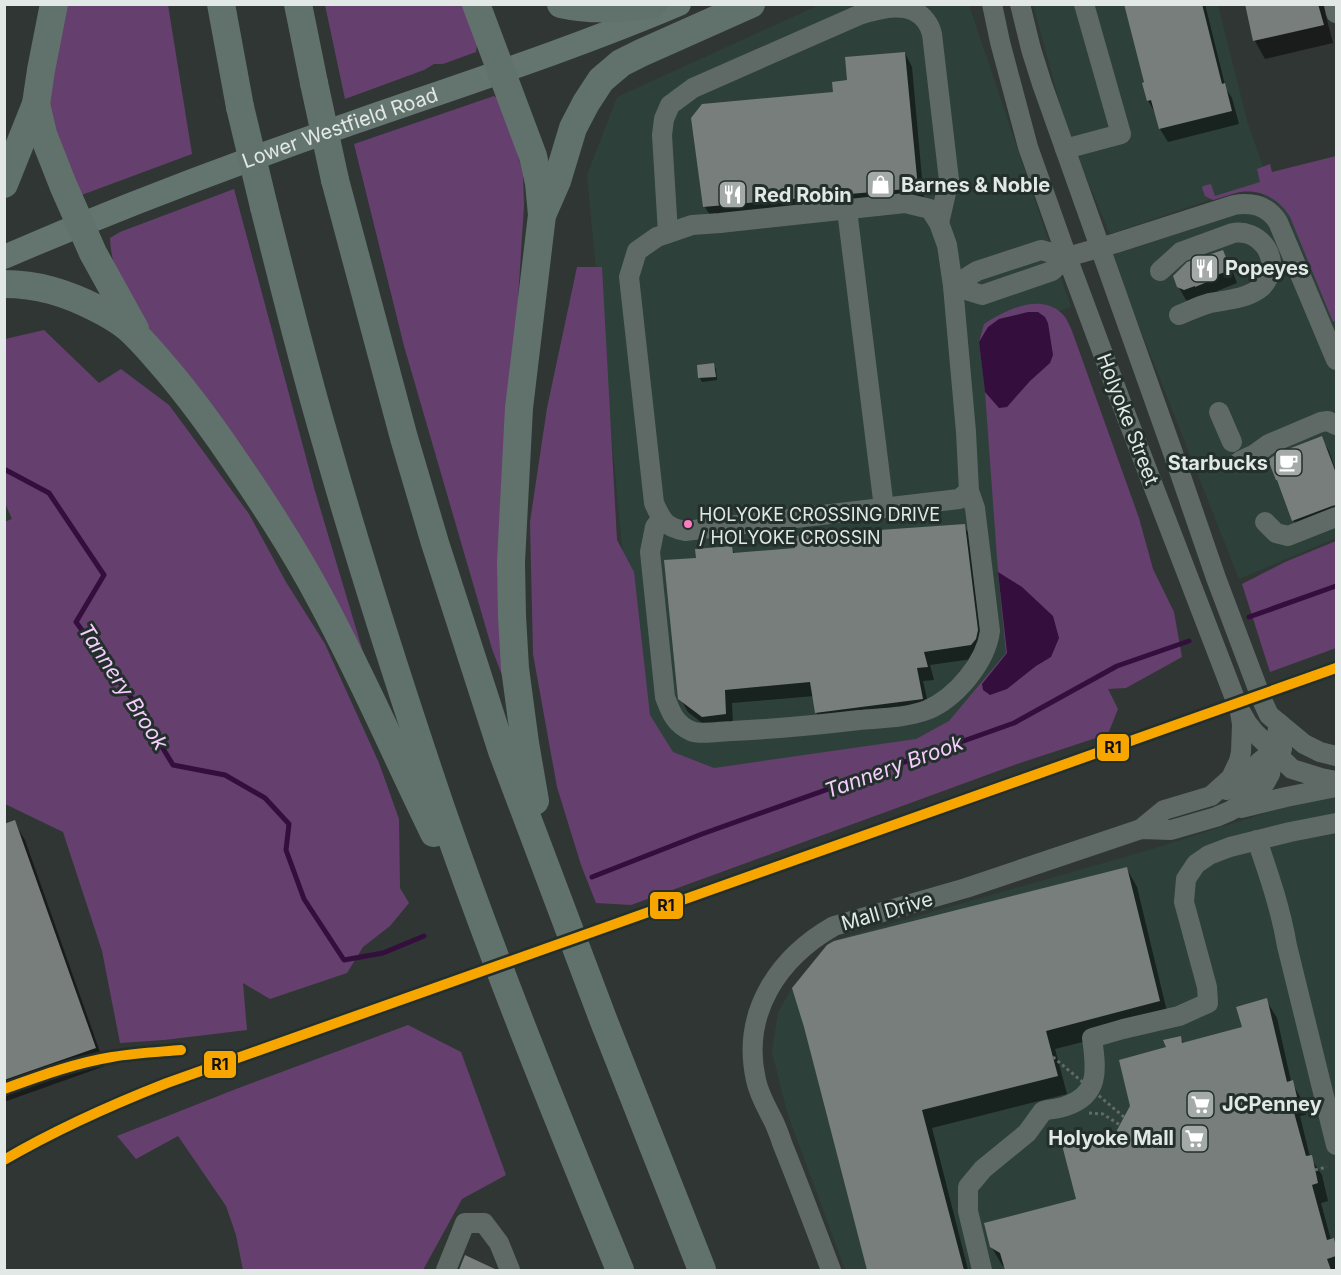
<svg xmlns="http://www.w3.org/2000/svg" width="1341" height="1275" viewBox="0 0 1341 1275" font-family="Inter,sans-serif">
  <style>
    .built { fill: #2d403a }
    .green { fill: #65406e }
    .water { fill: #340e3c }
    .shadow { fill: #0007 }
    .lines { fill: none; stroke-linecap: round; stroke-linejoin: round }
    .stream { stroke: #340e3c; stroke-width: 5 }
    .building { fill: #787e7c }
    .path { stroke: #626b68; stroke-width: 3; stroke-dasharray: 3 3; stroke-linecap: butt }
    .minor { stroke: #5f6a66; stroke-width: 20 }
    .major { stroke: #647570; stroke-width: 24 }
    .highway { stroke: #60726b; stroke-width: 28 }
    .path-bridge { stroke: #626b68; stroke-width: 3; stroke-dasharray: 3 3; stroke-linecap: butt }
    .highway-bridge { stroke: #60726b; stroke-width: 28 }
    .rail-1-casing { stroke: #232f2b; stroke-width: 15 }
    .rail-1 { stroke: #f7a600; stroke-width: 10 }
    .bus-dot { fill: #fe7ac1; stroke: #232f2b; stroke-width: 2 }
    .labels { text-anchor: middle; stroke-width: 6; stroke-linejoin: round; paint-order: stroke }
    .bus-label { font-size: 18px; fill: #e1e8e6; stroke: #232f2b; text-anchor: start }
    .street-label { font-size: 20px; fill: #e1e8e6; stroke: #232f2b }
    .poi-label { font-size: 20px; font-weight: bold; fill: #e1e8e6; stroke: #232f2b; text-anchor: start }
    .water-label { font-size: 21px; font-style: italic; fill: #f5cdfe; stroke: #232f2b }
    .line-badge { stroke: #232f2b; stroke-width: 2 }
    .pale-badge-label { font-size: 16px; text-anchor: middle; font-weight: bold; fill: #111 }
  </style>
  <rect width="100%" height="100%" fill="#303634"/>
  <g class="built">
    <polygon points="819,5 969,5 1071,307 996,332 1025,660 931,746 644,780 587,175 617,97"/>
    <polygon points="1033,5 1218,5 1248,124 1268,180 1110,234 1069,137"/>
    <polygon points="1281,189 1336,321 1336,538 1239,579 1109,250"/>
    <polygon points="1336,788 1336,1270 845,1270 787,1112 772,1052 778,1012 792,988 830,941 1149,850 1304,801"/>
  </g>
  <g class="green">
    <polygon points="61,5 168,5 192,154 79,196 50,114 49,69"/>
    <polygon points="325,5 469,5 478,38 476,52 443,64 434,64 424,70 345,99"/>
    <polygon points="494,96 499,100 513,137 523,174 524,205 514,363 503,678 492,649 404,346 354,144"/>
    <path d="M 1336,156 L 1336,320 L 1333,322 L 1290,217 C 1280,200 1262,189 1241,192 C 1232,193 1222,198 1213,200 L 1205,196 L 1202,188 L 1203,186 L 1211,184 L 1215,196 L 1260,182 L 1257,169 L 1270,164 L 1272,172 Z"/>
    <path d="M 234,189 L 315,491 L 372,682 L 129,301 C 118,279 111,262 110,238 L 120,232 Z"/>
    <path d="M 577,267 L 602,267 L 617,540 L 634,572 L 650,715 L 673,752 L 714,768 L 916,739 L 949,721 L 1006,653 L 998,572 L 985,392 L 979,342 L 984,324 C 1004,311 1037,294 1059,311 C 1066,316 1069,324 1072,331 L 1139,518 L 1153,569 L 1174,612 L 1182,657 L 1126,688 L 1108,689 L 1118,709 L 1108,734 L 1017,764 L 631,905 L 596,903 L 581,865 L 557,787 L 533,654 L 530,522 L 547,408 Z"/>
    <polygon points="44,330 99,383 121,369 169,405 189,432 249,514 286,582 325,644 379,763 399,819 400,888 409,903 390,926 363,947 347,973 270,999 243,983 247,1030 164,1040 120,1043 102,951 63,832 5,804 4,522 12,519 4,501 5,339"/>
    <polygon points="1336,541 1336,648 1270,672 1242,584 1285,562"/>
    <polygon points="408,1025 461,1052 506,1175 462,1199 423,1270 243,1270 236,1235 226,1206 178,1136 136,1159 117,1136 236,1089"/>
  </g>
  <g class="water">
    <polygon points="1028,312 1038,312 1045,317 1048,323 1053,355 1050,363 1030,381 1007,407 999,408 985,392 979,342 988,327 999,319"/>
    <polygon points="998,572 1022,587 1053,616 1059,638 1051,657 1036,666 1007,689 990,695 983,690 982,684 1007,653"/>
  </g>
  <g class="shadow">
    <polygon points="1126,4 1205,4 1226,89 1232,98 1239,124 1168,142 1160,129 1156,114 1148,101 1146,83"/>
    <polygon points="1247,4 1323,4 1333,43 1265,59 1255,41"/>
    <polygon points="905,53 912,67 924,201 713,220 705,207 693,119 835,93 849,82"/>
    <polygon points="1222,251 1230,265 1237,283 1217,291 1219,294 1192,303 1186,300 1178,286"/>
    <polygon points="713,365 716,369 717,380 702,382 700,378"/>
    <polygon points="1321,438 1329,451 1336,471 1336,520 1301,534 1294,521 1281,487"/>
    <polygon points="964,526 972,539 985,645 979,658 930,665 934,680 923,681 930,712 824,726 816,712 814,696 732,703 733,727 711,730 688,712 680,698 697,559 731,548 735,554 796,549"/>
    <polygon points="14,822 25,840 105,1066 4,1102 4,825"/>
    <polygon points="1127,869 1137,887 1169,1020 1055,1049 1067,1094 932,1128 968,1270 868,1270 805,1026"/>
    <polygon points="1266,1000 1277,1018 1291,1081 1302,1100 1306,1115 1300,1116 1310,1157 1322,1175 1328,1201 1321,1203 1331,1240 1333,1240 1336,1245 1336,1270 1006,1270 1005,1267 1002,1265 991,1246 1078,1200 1168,1048 1180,1038 1184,1044 1243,1028"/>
  </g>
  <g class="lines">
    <g class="stream">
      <polyline points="4,469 49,493 104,575 76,622 138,707 173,765 225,775 265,798 289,824 286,850 304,899 344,960 383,953 424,936"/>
      <polyline points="1249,617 1336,586"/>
      <polyline points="592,877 702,834 1014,723 1117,666 1189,641"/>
    </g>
  </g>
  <g class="building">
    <polygon points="1124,4 1202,4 1222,84 1225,83 1232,111 1159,129 1151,100 1147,101 1142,83 1144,82"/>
    <polygon points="1245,4 1318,4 1324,25 1253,41"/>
    <polygon points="905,52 918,188 703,207 691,118 702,104 833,92 832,82 847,80 845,57"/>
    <polygon points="1223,250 1231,270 1211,277 1212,280 1195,287 1195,286 1184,290 1177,287 1173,276 1187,262"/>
    <polygon points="714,363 716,377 698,378 697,365"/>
    <polygon points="1322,436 1336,473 1336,505 1332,506 1292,521 1277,480 1276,480 1268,460 1278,453"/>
    <polygon points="965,524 978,630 976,639 971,645 924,652 928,667 917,668 923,699 815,713 810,682 725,690 726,714 702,717 678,699 664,560 696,558 695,549 732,546 733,553 795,548 794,536"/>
    <polygon points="15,820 96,1048 4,1080 4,824"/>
    <polygon points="1127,867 1160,1001 1046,1031 1058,1076 922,1110 964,1270 867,1270 804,1027 792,988 827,945 834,941"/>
    <polygon points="1267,998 1287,1082 1293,1080 1297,1097 1290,1098 1306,1156 1312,1155 1318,1183 1312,1185 1327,1240 1334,1238 1336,1248 1336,1256 1327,1259 1331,1270 1005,1270 1000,1253 990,1247 984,1223 1076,1199 1062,1145 1116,1132 1130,1106 1119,1060 1166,1047 1163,1040 1181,1036 1182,1043 1242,1027 1236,1007"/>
    <polygon points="465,1255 497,1270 459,1270"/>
  </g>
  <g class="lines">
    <g class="path">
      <polyline points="1089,1113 1103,1114 1120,1125"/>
      <polyline points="1315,1170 1327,1167"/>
    </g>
    <g class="minor">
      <polyline points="992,4 1000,42 1028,147 1067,257 1121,402 1239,709 1247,723 1255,733 1292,769 1321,778 1336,781"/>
      <polyline points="1020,4 1031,49 1042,84 1172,450 1216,578 1262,700 1269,715 1304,744 1320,752 1336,756"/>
      <polyline points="1334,4 1336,13"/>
      <polyline points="1065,149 1121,134 1084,4"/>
      <path d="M 905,203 L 930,209 L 939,223 L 947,245 L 953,286 L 966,432 L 969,491 L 959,499 L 685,531 C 665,527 662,521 654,503 L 629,277 L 637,251 L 657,237 L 692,225 L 720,223 Z"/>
      <polyline points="847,210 884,508"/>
      <path d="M 668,233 L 662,135 L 664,119 L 670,105 L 693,88 L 859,15 C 881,8 911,0 926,21 C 929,25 931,30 932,34 L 949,180 L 939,223"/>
      <path d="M 1067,257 L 1041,250 L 977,271 L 953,286 L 982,295 L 1052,271 L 1067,257 L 1116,243 L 1234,205 C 1252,202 1268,206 1278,222 L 1336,360"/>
      <path d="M 1160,271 L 1181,252 L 1233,233 C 1258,229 1279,254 1268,278 C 1266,282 1264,286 1259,289 C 1245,299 1226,300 1210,303 C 1199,306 1189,311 1179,315"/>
      <polyline points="1219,412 1232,442"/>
      <polyline points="1240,461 1255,454 1269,444 1321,422 1328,421 1336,425"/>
      <path d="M 661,519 L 655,527 L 650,552 L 665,697 C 671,713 675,724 691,731 C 700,735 722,731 732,731 C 775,729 817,725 859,720 C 881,718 906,718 927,710 C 956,698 986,662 990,631 L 975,508 L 969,491"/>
      <polyline points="1265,522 1276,533 1288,536 1336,517"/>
      <path d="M 1227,790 C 1240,785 1244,777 1253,768 C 1261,760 1271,752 1282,749"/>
      <polyline points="1241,808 1286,797 1336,787"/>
      <polyline points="1141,829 1164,810 1211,796 1231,778 1239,761 1241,752 1242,724 1240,712"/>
      <path d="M 1257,840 C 1269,875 1281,910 1287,946 L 1336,1145"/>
      <polyline points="446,1270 465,1223 484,1223 499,1243 510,1270"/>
      <path d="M 831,1270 C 815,1228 799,1185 782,1143 C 780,1136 777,1129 774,1122 C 767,1108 759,1095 756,1080 C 741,1013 778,958 834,926 L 966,888 L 1141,829 L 1171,830 L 1216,817 L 1230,811 L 1251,798 L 1265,783 L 1270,774 L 1279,723"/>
      <path d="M 982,1270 L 968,1211 L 968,1187 L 983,1169 L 1027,1133 L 1043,1111 C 1050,1109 1059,1109 1066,1106 C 1101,1094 1096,1068 1092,1038 L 1123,1029 L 1179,1016 L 1208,1003 L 1207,987 L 1184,902 L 1186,879 L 1196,864 L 1209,855 L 1230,847 L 1290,832 L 1336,823"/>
    </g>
    <path class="major" id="s1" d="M 4,257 C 120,207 236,163 355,122 C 464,84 573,49 679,4"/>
    <g class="highway">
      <polyline points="221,4 240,107"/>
      <polyline points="298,4 314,83"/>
      <polyline points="476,4 533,156 539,183 542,215 519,408 511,562 512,616 515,668 525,743 535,801"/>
      <path d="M 561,4 C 592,11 622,9 653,4"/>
      <polyline points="36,104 43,134 63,185 93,253 135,329"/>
      <polyline points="335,180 404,438 435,543 502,751 603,1019 702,1270"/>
      <polyline points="4,184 36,104 41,70 54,4"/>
      <path d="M 264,207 C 284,286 303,364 326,442 C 361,565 400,687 441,808 C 495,964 557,1117 620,1270"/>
      <polyline points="543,213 557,181 573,128 586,103 601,80 621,63 641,53 751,4"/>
      <path d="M 4,284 C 38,284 66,293 96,308 C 106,313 117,319 127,327 C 139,337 150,350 161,363 C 183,388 203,415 222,442 C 257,493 292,545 321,600 C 362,676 396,755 434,833"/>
    </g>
    <polyline class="path-bridge" points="1053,1057 1124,1117"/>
    <g class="highway-bridge">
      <polyline points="314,83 335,180"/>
      <polyline points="240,107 264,207"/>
    </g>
    <defs>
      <g id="rail-1">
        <path d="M 4,1089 C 40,1076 75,1063 112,1057 C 135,1053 158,1052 181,1050"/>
        <path d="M 4,1160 C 57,1129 111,1105 167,1083 L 1336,668"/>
      </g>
    </defs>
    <use href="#rail-1" class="rail-1-casing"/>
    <use href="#rail-1" class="rail-1"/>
  </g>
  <defs>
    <symbol id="shop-square" viewBox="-11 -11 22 22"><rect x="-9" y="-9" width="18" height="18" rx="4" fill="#a3aaa8" stroke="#232f2b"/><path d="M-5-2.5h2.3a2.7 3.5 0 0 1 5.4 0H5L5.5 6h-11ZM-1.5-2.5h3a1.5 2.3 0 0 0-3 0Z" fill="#fff"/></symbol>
    <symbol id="restaurant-square" viewBox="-11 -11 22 22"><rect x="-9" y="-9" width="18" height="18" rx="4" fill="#a3aaa8" stroke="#232f2b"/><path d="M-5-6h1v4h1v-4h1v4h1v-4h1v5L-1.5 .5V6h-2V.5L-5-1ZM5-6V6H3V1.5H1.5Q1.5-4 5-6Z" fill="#fff"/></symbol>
    <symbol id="cafe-square" viewBox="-11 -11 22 22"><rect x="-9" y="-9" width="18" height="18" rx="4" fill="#a3aaa8" stroke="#232f2b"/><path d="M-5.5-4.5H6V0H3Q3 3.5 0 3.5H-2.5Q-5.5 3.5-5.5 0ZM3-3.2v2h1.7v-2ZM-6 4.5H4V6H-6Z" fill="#fff"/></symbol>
    <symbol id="supermarket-square" viewBox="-11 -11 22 22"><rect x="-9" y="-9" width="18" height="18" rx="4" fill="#a3aaa8" stroke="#232f2b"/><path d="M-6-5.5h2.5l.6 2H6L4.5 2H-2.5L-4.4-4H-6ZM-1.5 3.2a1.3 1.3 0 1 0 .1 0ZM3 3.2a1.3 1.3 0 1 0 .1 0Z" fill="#fff"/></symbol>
  </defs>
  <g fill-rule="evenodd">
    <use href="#shop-square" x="864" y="168" width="33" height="33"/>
    <use href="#restaurant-square" x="716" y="178" width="33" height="33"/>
    <use href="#restaurant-square" x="1188" y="252" width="33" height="33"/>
    <use href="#cafe-square" x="1272" y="446" width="33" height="33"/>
    <use href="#supermarket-square" x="1184" y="1088" width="33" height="33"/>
    <use href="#supermarket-square" x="1178" y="1122" width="33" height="33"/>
  </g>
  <circle class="bus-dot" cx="688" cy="524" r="5"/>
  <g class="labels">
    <g class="bus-label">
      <text x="699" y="521">HOLYOKE CROSSING DRIVE<tspan x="699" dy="23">/ HOLYOKE CROSSIN</tspan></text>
    </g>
    <g class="street-label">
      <text dy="7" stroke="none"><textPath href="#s1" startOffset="360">Lower Westfield Road</textPath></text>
      <text transform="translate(1128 419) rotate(69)" y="7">Holyoke Street</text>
      <text transform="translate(887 911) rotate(-16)" y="7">Mall Drive</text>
    </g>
    <g class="poi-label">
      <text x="901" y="192">Barnes &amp; Noble</text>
      <text x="754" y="202">Red Robin</text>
      <text x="1225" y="275">Popeyes</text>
      <text x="1268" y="470" text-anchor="end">Starbucks</text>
      <text x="1222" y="1111">JCPenney</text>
      <text x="1174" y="1145" text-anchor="end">Holyoke Mall</text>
    </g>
    <g class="water-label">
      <text transform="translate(123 687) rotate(57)" y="7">Tannery Brook</text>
      <text transform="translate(894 767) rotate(-20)" y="7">Tannery Brook</text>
    </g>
  </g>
  <g class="line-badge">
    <rect x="1096" y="733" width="34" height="29" rx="6" fill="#f7a600"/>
    <rect x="649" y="891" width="35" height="29" rx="6" fill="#f7a600"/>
    <rect x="203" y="1050" width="34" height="29" rx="6" fill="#f7a600"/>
  </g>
  <g class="pale-badge-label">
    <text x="1113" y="753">R1</text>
    <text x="666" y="911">R1</text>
    <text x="220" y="1070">R1</text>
  </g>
  <rect width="1341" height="1275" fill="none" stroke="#e1e8e6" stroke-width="12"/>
</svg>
